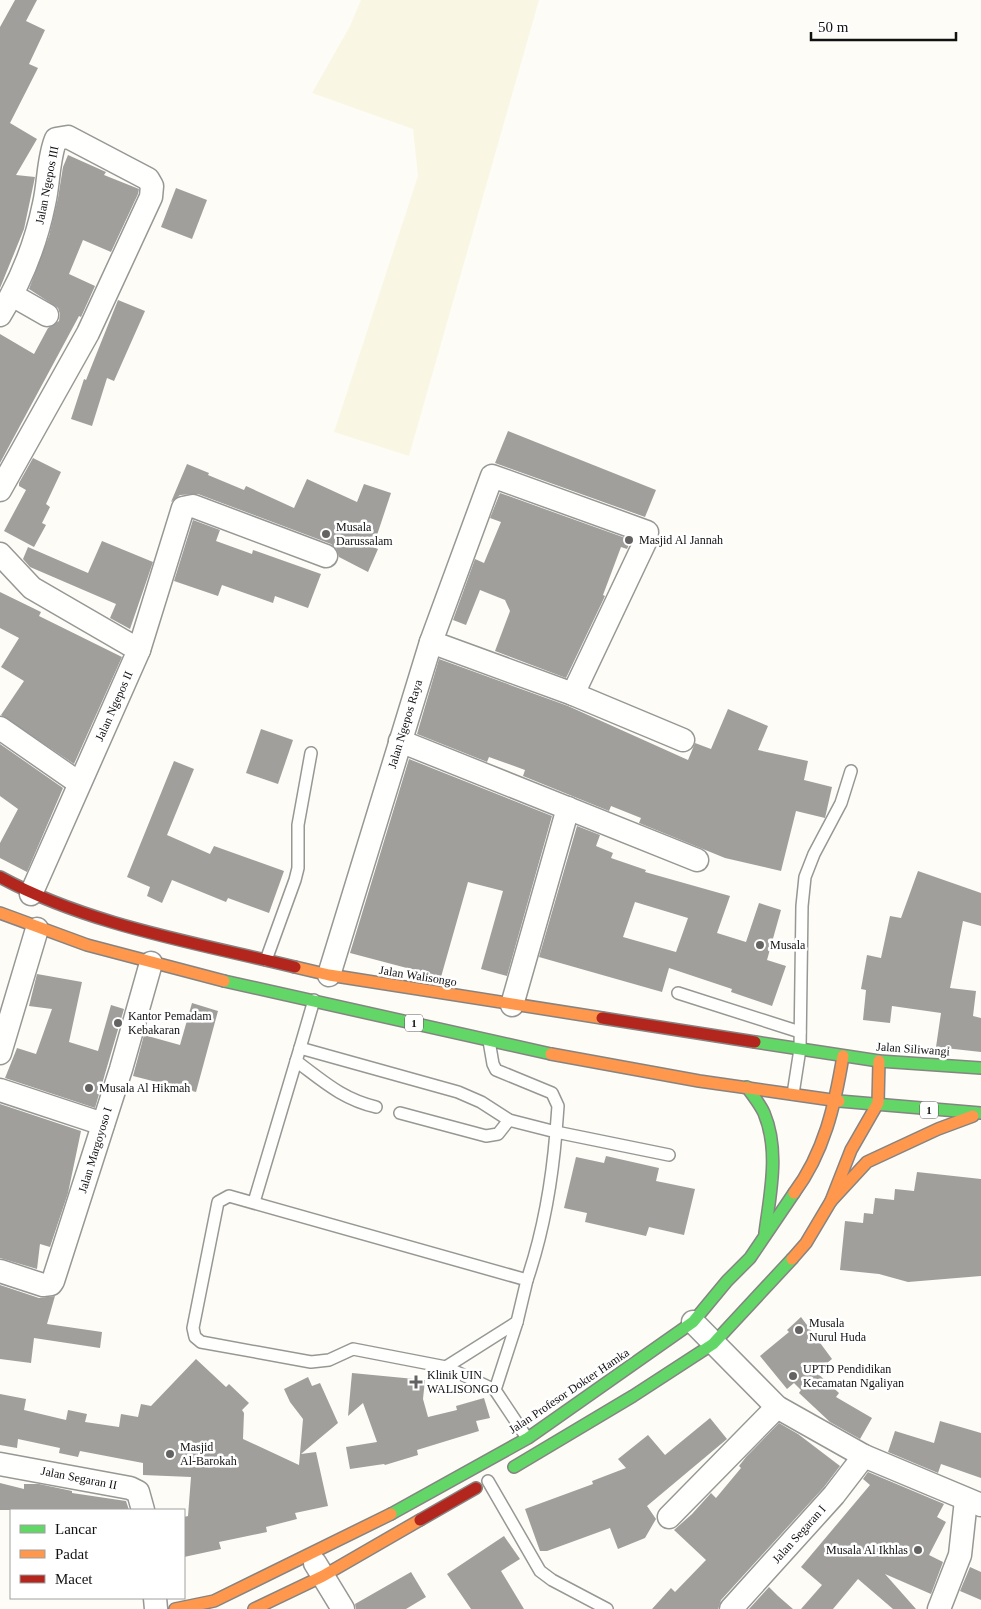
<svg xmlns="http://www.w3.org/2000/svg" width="981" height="1609" viewBox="0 0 981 1609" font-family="Georgia,serif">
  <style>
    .farmland { fill: #f9f7e4 }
    .building { fill: #a19f9c; fill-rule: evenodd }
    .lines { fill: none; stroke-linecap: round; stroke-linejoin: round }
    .lane-casing { stroke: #979795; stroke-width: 14 }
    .street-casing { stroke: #979795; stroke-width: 25 }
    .fast-casing { stroke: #858482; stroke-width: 14 }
    .slow-casing { stroke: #858482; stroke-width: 14 }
    .jam-casing { stroke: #858482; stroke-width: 14 }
    .lane { stroke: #fffffe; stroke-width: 11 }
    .street { stroke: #fffffe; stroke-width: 22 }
    .fast { stroke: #63d668; stroke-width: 11 }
    .slow { stroke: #ff974d; stroke-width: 11 }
    .jam { stroke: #b3261e; stroke-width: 11 }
    .poi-dot { fill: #646362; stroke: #fff; stroke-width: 2 }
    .labels { text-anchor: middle; stroke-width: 5; stroke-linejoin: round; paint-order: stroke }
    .shield { fill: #fff; stroke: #585858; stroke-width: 1 }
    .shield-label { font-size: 11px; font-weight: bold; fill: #111 }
    .street-label { font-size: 12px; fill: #111; stroke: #fff }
    .poi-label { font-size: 12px; fill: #111; stroke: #fff; text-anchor: start }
  </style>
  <rect width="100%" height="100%" fill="#fdfcf7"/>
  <polygon class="farmland" points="361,0 539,0 409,456 334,432 418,176 413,129 312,93 350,26"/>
  <g class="building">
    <polygon points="15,0 37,0 26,21 45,30 29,64 38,68 10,123 37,139 16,175 35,177 24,229 0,288 0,27"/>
    <polygon points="68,155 106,172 104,175 139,189 138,194 111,252 83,240 69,274 95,286 81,317 79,316 0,463 0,334 34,354 48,328 59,321 60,314 58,308 29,289 49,236 58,198 63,167"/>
    <polygon points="176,188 207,200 192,239 161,227"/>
    <polygon points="118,300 145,311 114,381 107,378 92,426 71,419 84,379 86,380"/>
    <polygon points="508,431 656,490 645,517 495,463"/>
    <polygon points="33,458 61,472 46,504 50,507 42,523 46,525 34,547 4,531 26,490 19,486 19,483"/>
    <polygon points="187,464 209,473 208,475 244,490 246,486 294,508 307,479 357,502 364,484 391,493 373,547 378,549 368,572 339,557 336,548 331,544 198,494 180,495 171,502"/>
    <polygon points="500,493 631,540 627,549 621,547 603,595 605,596 566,678 495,651 510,611 505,600 480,590 466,625 453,620 475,559 484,563 501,522 490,518"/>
    <polygon points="193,520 220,530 216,541 252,554 253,550 321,574 308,608 275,596 273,603 222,585 218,596 174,581"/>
    <polygon points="102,541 153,562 130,629 110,618 116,604 30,567 23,559 28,547 88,573"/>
    <polygon points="0,592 41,612 39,616 122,657 74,764 1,715 24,681 1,667 19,638 0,628"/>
    <polygon points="439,659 568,706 688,760 695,743 711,749 728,709 768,726 758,750 808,761 804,780 832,787 825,818 796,811 781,871 725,858 639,823 641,818 611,806 609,811 523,776 525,770 489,757 487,762 417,734"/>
    <polygon points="261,729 293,740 278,784 246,773"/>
    <polygon points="0,744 63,788 27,872 0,858 0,843 18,809 0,796"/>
    <polygon points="409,759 552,816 507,976 481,969 503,891 468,882 441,977 350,953"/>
    <polygon points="174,761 194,769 167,835 210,854 214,846 284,871 269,913 228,898 226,902 172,880 162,903 147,896 150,887 127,877"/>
    <path d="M 577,826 L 600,835 L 596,846 L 613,853 L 611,858 L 646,870 L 645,872 L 730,896 L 717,933 L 746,942 L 759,903 L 781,910 L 767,960 L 786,966 L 772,1006 L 731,992 L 732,989 L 669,968 L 662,992 L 539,957 ZM 635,902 L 688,918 L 676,952 L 623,937 Z"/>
    <polygon points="918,871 981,893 981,926 963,921 950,988 976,991 973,1016 981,1018 981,1052 936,1047 941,1013 892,1006 890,1023 863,1020 866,990 861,989 867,955 881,958 890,916 901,918"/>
    <polygon points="37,974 82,982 69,1042 98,1051 111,1005 124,1009 95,1108 5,1078 17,1048 36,1054 52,1009 29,1006"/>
    <polygon points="192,1003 218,1011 196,1092 133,1076 144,1035 180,1045"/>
    <polygon points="0,1104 81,1131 68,1193 50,1247 40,1244 37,1269 0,1258"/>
    <polygon points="606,1156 659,1168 656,1181 695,1189 684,1235 649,1227 646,1236 585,1222 587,1213 564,1208 576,1157 604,1163"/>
    <polygon points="917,1172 981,1179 981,1276 908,1282 879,1274 840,1270 845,1221 863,1223 864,1213 873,1214 875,1198 894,1200 895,1189 914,1191"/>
    <polygon points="0,1285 39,1298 55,1296 47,1324 102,1332 100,1348 34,1338 31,1363 0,1359"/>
    <polygon points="801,1317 832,1359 816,1372 839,1393 836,1397 872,1418 860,1439 830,1422 799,1393 801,1390 794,1383 787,1389 760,1356 789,1332 787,1330"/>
    <polygon points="196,1359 226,1387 229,1384 249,1403 242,1410 244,1413 243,1439 299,1465 303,1419 290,1402 284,1389 308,1377 312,1386 320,1383 338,1423 301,1454 316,1452 328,1506 295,1513 297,1519 266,1527 267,1532 219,1542 221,1549 184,1557 184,1517 188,1516 191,1477 143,1475 143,1463 80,1451 78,1457 59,1453 60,1448 18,1439 17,1448 0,1445 0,1394 26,1399 24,1410 66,1420 68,1410 87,1414 85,1422 119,1427 121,1414 138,1417 141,1404 151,1406"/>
    <polygon points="352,1373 425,1380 423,1399 428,1417 457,1410 456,1406 484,1398 490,1418 476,1421 479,1431 417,1450 418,1455 385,1465 384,1464 350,1469 346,1447 377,1442 363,1403 348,1416"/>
    <polygon points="710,1418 727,1439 647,1506 656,1519 645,1538 618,1549 610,1528 547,1551 540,1551 525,1509 593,1484 592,1481 626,1468 618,1459 648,1435 665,1455"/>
    <polygon points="940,1421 981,1433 981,1478 941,1464 938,1473 888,1452 895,1431 934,1443"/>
    <polygon points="779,1423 798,1434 840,1466 824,1487 721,1600 718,1609 652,1609 671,1588 675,1592 706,1560 674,1530 692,1514 711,1493 716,1498 741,1468 739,1466 746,1457"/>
    <polygon points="868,1472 944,1504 937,1517 946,1522 929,1555 943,1562 931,1594 885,1574 916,1609 893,1609 858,1579 833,1609 801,1609 822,1585 801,1567 870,1485 863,1479"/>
    <polygon points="0,1483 24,1489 24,1484 39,1484 72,1491 72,1493 126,1501 129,1510 0,1510"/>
    <polygon points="504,1536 520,1559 501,1571 524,1609 471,1609 447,1574"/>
    <polygon points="970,1567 981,1572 981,1600 960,1591"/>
    <polygon points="411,1572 426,1597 406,1609 356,1609 355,1604"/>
    <polygon points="769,1587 778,1596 793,1609 749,1609"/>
  </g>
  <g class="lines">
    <defs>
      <g id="lane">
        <polyline points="266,960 295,880 298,868 298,825 311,753"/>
        <polyline points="678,993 800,1032"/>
        <polyline points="489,1041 493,1064 496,1070 552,1093 558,1106 556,1132 669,1155"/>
        <polyline points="300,1048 314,1000"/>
        <path d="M 296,1061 C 323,1081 342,1099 376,1107"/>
        <polyline points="793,1094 800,1049 802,906 805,877 814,854 841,803 851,771"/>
        <polyline points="400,1113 486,1136 498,1134 509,1120"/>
        <path d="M 254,1202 L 300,1048 L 458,1092 L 481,1102 L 509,1120 L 556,1132 C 552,1181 543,1233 527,1280"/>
        <polyline points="446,1367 517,1322"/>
        <polyline points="495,1390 517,1322 527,1280 229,1196 218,1202 193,1328 195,1337 201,1342 311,1362 329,1360 353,1349 446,1367 495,1390 527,1438"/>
        <polyline points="488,1481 540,1571 552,1580 607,1609"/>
      </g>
      <g id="street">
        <polyline points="12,295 47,315"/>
        <path d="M 0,315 C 21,281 36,243 44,204 C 49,183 48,158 56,139 L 68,137 L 148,179 L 152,186 L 151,197 L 88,333 L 0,490"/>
        <polyline points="0,554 32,588 139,650"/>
        <polyline points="431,642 573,694 683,740"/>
        <polyline points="0,728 79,783"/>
        <polyline points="400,741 697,860"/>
        <polyline points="31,894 139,650 183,508 193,506 326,556"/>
        <polyline points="329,975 431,642 492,476 647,532 646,540 573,694"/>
        <polyline points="512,1005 568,808"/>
        <polyline points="0,1053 37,929"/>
        <polyline points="0,1090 103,1124"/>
        <polyline points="0,1271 43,1285 51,1284 53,1281 121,1069 151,963"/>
        <polyline points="693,1322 777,1407 864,1456 981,1505"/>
        <polyline points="0,1464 130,1488 138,1492 143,1510"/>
        <polyline points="669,1517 777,1407"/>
        <polyline points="315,1563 343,1609"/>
        <polyline points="155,1598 156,1609"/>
        <polyline points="731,1609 834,1495 864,1456"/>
        <polyline points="939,1609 960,1555 966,1500"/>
      </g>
      <g id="fast">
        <polyline points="224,981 551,1054"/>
        <polyline points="755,1042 879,1061 981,1068"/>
        <path d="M 747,1087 C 753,1096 760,1104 764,1113 C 780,1151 770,1194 765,1233"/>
        <polyline points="839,1101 981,1113"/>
        <polyline points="514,1467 633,1396 713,1344 792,1259"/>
        <polyline points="391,1514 528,1438 693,1322 727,1281 750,1258 794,1193"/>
      </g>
      <g id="slow">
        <polyline points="0,913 87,945 224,981"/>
        <polyline points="295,967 329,975 602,1018"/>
        <polyline points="551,1054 699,1081 839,1101"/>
        <path d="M 794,1193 C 824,1153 835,1105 843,1056"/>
        <polyline points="831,1201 867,1162 938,1129 973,1116"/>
        <polyline points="792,1259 806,1243 831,1201 851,1150 878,1103 879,1061"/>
        <polyline points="175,1609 214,1601 391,1514"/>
        <polyline points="254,1609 323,1576 420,1520"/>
      </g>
      <g id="jam">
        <path d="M 0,877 C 88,925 197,943 295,967"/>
        <polyline points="602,1018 755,1042"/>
        <polyline points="420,1520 476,1488"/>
      </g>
    </defs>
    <use href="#lane" class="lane-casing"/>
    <use href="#street" class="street-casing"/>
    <use href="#fast" class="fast-casing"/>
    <use href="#slow" class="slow-casing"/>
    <use href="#jam" class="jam-casing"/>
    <use href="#lane" class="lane"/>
    <use href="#street" class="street"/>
    <use href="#fast" class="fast"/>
    <use href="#slow" class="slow"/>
    <use href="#jam" class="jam"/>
  </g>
  <g class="poi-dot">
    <circle cx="326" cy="534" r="5"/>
    <circle cx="629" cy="540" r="5"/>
    <circle cx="760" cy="945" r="5"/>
    <circle cx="118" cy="1023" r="5"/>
    <circle cx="89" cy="1088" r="5"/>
    <circle cx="799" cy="1330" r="5"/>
    <circle cx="793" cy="1376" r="5"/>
    <path d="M413.5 1374.5h5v5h5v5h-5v5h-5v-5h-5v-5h5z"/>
    <circle cx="170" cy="1454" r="5"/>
    <circle cx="918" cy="1550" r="5"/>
  </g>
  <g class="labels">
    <g class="shield">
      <rect x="405" y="1014.5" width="18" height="17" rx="4"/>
      <rect x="920" y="1101.5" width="18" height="17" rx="4"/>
    </g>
    <g class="shield-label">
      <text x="414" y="1027">1</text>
      <text x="929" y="1114">1</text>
    </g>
    <g class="street-label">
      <text transform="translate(47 185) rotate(-79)" y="4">Jalan Ngepos III</text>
      <text transform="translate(114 706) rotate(-66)" y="4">Jalan Ngepos II</text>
      <text transform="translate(405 724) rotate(-73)" y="4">Jalan Ngepos Raya</text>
      <text transform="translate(418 976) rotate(9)" y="4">Jalan Walisongo</text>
      <text transform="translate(913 1049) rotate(4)" y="4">Jalan Siliwangi</text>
      <text transform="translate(95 1150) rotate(-73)" y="4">Jalan Margoyoso I</text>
      <text transform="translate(569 1391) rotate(-34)" y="4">Jalan Profesor Dokter Hamka</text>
      <text transform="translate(79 1478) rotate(11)" y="4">Jalan Segaran II</text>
      <text transform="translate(799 1534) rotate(-48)" y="4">Jalan Segaran I</text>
    </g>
    <g class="poi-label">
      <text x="336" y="531">Musala<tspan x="336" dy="14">Darussalam</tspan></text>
      <text x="639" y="544">Masjid Al Jannah</text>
      <text x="770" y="949">Musala</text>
      <text x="128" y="1020">Kantor Pemadam<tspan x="128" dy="14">Kebakaran</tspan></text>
      <text x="99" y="1092">Musala Al Hikmah</text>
      <text x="809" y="1327">Musala<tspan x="809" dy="14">Nurul Huda</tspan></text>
      <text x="803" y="1373">UPTD Pendidikan<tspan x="803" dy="14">Kecamatan Ngaliyan</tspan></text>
      <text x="427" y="1379">Klinik UIN<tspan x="427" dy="14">WALISONGO</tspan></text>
      <text x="180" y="1451">Masjid<tspan x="180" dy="14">Al-Barokah</tspan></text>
      <text x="908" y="1554" text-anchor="end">Musala Al Ikhlas</text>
    </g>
  </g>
  <rect x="10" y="1509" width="175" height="90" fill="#ffffff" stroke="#a0a0a0"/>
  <rect x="20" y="1525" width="25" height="8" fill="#63d668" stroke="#a0a0a0"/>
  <text x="55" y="1534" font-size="15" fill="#111111">Lancar</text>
  <rect x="20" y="1550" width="25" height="8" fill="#ff974d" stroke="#a0a0a0"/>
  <text x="55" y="1559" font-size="15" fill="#111111">Padat</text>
  <rect x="20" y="1575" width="25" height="8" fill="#b3261e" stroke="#a0a0a0"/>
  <text x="55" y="1584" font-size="15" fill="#111111">Macet</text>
  <path d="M811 32v8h145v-8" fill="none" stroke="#111111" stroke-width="2.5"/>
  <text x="818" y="32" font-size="15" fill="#111111" stroke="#ffffff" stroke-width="4" paint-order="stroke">50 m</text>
</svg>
